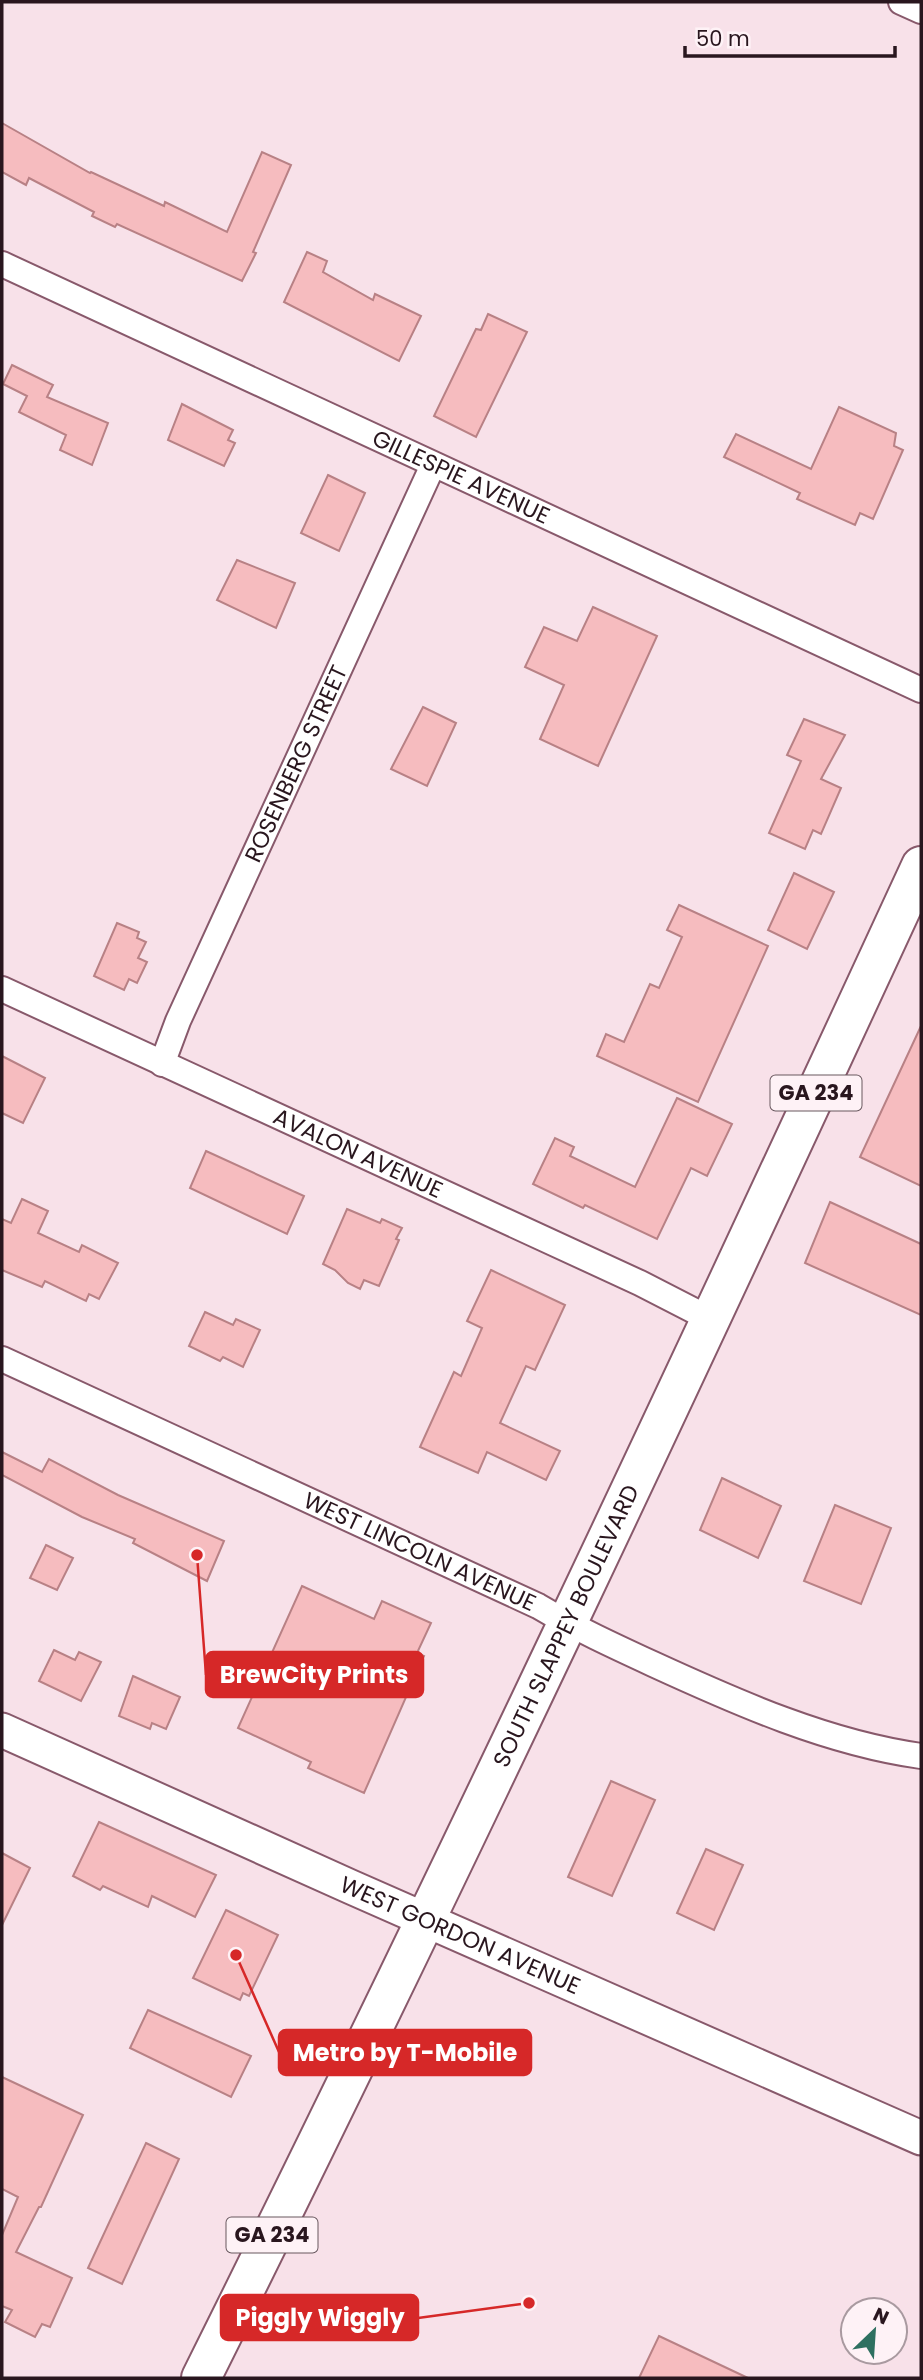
<svg xmlns="http://www.w3.org/2000/svg" width="923" height="2380" viewBox="0 0 923 2380" font-family="Poppins,sans-serif">
  <style>
    .building { fill: #f6bcbf; stroke: #b88185; stroke-width: 2 }
    .lines { fill: none; stroke-linecap: round; stroke-linejoin: round }
    .street-casing { stroke: #88596b; stroke-width: 28 }
    .secondary-casing { stroke: #88596b; stroke-width: 37 }
    .primary-casing { stroke: #88596b; stroke-width: 42 }
    .street { stroke: #fff; stroke-width: 24 }
    .secondary { stroke: #fff; stroke-width: 33 }
    .primary { stroke: #fff; stroke-width: 38 }
    .labels { text-anchor: middle; stroke-width: 6; stroke-linejoin: round; paint-order: stroke }
    .shield { fill: #fef2f6; stroke: #69585f; stroke-width: 2 }
    .shield-label { font-size: 21px; font-weight: bold; fill: #29161e }
    .street-label { font-size: 23px; fill: #29161e; stroke: #fef2f6 }
    .leader { fill: none; stroke: #d62828; stroke-width: 2.5 }
    .callout-dot { fill: #d62828; stroke: #fef2f6; stroke-width: 2.5 }
    .callout { fill: #d62828; stroke: #d62828; stroke-width: 2.5 }
    .callout-label { font-size: 24px; text-anchor: middle; font-weight: bold; fill: #fff }
  </style>
  <rect width="100%" height="100%" fill="#f8e1e9"/>
  <g class="building">
    <polygon points="2,123 90,173 91,172 164,206 165,202 227,232 262,152 291,165 253,252 256,253 242,281 117,224 115,227 92,216 94,212 29,178 26,185 2,172"/>
    <polygon points="307,252 327,261 323,272 373,300 375,294 421,316 399,361 284,302"/>
    <polygon points="488,314 527,332 476,437 434,416 476,329 481,330"/>
    <polygon points="12,365 53,385 47,397 108,423 92,465 60,450 66,435 19,412 27,396 3,384"/>
    <polygon points="182,404 233,430 228,440 235,443 224,466 168,440"/>
    <polygon points="839,407 896,433 894,446 903,450 873,519 860,513 855,525 797,499 800,493 724,457 736,434 811,469"/>
    <polygon points="328,475 365,493 339,551 301,533"/>
    <polygon points="237,560 295,583 276,628 217,600"/>
    <polygon points="593,607 657,636 598,766 540,739 564,685 525,667 544,627 577,641"/>
    <polygon points="423,707 456,723 427,786 391,769"/>
    <polygon points="804,719 845,735 821,779 841,788 821,834 813,830 805,849 769,833 801,761 787,755"/>
    <polygon points="794,873 834,892 807,949 768,930"/>
    <polygon points="679,905 768,946 698,1102 597,1056 606,1034 624,1042 650,984 659,988 682,937 667,930"/>
    <polygon points="117,923 139,932 137,938 146,942 138,958 147,962 137,983 129,979 124,990 94,976"/>
    <polygon points="921,1026 921,1186 860,1157"/>
    <polygon points="2,1056 45,1078 23,1123 2,1113"/>
    <polygon points="677,1098 732,1124 707,1176 691,1168 657,1239 585,1205 583,1208 533,1184 555,1138 574,1147 570,1156 635,1187"/>
    <polygon points="206,1151 304,1196 287,1234 190,1188"/>
    <polygon points="22,1199 48,1211 38,1233 79,1252 82,1245 118,1263 99,1299 89,1294 86,1301 45,1281 42,1287 2,1270 2,1219 11,1223"/>
    <polygon points="830,1202 921,1244 921,1315 805,1263"/>
    <polygon points="347,1209 380,1223 382,1219 402,1228 396,1239 399,1240 379,1286 364,1280 360,1289 348,1283 335,1270 323,1264"/>
    <polygon points="491,1270 565,1305 535,1370 526,1366 500,1423 560,1451 546,1480 487,1452 478,1473 420,1447 454,1372 461,1376 482,1328 467,1321"/>
    <polygon points="205,1312 233,1325 236,1319 260,1330 243,1367 223,1357 220,1361 189,1346"/>
    <polygon points="2,1452 42,1472 49,1459 118,1495 224,1541 207,1581 133,1543 135,1539 82,1517 2,1475"/>
    <polygon points="722,1478 781,1506 758,1558 700,1530"/>
    <polygon points="835,1505 891,1528 861,1604 804,1581"/>
    <polygon points="46,1545 73,1558 57,1590 30,1578"/>
    <polygon points="302,1586 374,1619 382,1601 431,1623 417,1653 424,1656 364,1793 308,1768 311,1762 238,1728"/>
    <polygon points="54,1650 75,1660 79,1652 101,1662 81,1701 39,1681"/>
    <polygon points="133,1676 180,1697 166,1729 152,1723 150,1729 119,1716"/>
    <polygon points="611,1781 655,1800 612,1896 568,1877"/>
    <polygon points="99,1822 216,1875 195,1917 152,1896 148,1907 103,1886 100,1890 73,1876"/>
    <polygon points="706,1849 743,1865 714,1930 677,1913"/>
    <polygon points="2,1853 30,1868 2,1925"/>
    <polygon points="226,1910 278,1935 249,1996 243,1993 240,2000 193,1978"/>
    <polygon points="148,2010 251,2056 231,2097 130,2048"/>
    <polygon points="2,2077 83,2115 41,2207 39,2207 16,2252 72,2278 50,2327 42,2324 35,2337 5,2322 12,2310 2,2306 2,2235 18,2197 2,2189"/>
    <polygon points="146,2143 179,2159 122,2284 88,2268"/>
    <polygon points="659,2336 748,2378 639,2378"/>
  </g>
  <g class="lines">
    <defs>
      <g id="street">
        <polyline points="901,2 921,11"/>
        <path id="s1" d="M 2,264 L 921,690"/>
        <path id="s2" d="M 2,989 L 640,1283 L 712,1320"/>
        <path id="s3" d="M 162,1064 L 178,1021 L 433,465"/>
        <path id="s4" d="M 2,1359 L 538,1606 C 575,1628 614,1646 653,1664 C 738,1703 828,1743 921,1756"/>
      </g>
      <g id="secondary">
        <path id="s5" d="M 2,1730 L 351,1887 L 921,2138"/>
      </g>
      <g id="primary">
        <path id="s6" d="M 201,2378 C 450,1878 687,1373 921,866"/>
      </g>
    </defs>
    <use href="#street" class="street-casing"/>
    <use href="#secondary" class="secondary-casing"/>
    <use href="#primary" class="primary-casing"/>
    <use href="#street" class="street"/>
    <use href="#secondary" class="secondary"/>
    <use href="#primary" class="primary"/>
  </g>
  <g class="labels">
    <g class="shield">
      <rect x="770.5" y="1075.5" width="91" height="35" rx="5"/>
      <rect x="226.5" y="2217.5" width="91" height="35" rx="5"/>
    </g>
    <g class="shield-label">
      <text x="816" y="1100">GA 234</text>
      <text x="272" y="2242">GA 234</text>
    </g>
    <g class="street-label">
      <text dy="8" stroke="none"><textPath href="#s1" startOffset="506">GILLESPIE AVENUE</textPath></text>
      <text dy="8" stroke="none"><textPath href="#s3" startOffset="329">ROSENBERG STREET</textPath></text>
      <text dy="8" stroke="none"><textPath href="#s2" startOffset="392">AVALON AVENUE</textPath></text>
      <text dy="8" stroke="none"><textPath href="#s4" startOffset="460">WEST LINCOLN AVENUE</textPath></text>
      <text dy="8" stroke="none"><textPath href="#s6" startOffset="836">SOUTH SLAPPEY BOULEVARD</textPath></text>
      <text dy="8" stroke="none"><textPath href="#s5" startOffset="502">WEST GORDON AVENUE</textPath></text>
    </g>
  </g>
  <path class="leader" d="M197 1555L206 1675M236 1955L279 2052M529 2303L418 2318"/>
  <g class="callout-dot">
    <circle cx="197" cy="1555" r="7"/>
    <circle cx="236" cy="1955" r="7"/>
    <circle cx="529" cy="2303" r="7"/>
  </g>
  <g class="callout">
    <rect x="206" y="1652" width="217" height="45" rx="7"/>
    <rect x="279" y="2030" width="252" height="45" rx="7"/>
    <rect x="221" y="2295" width="197" height="45" rx="7"/>
  </g>
  <g class="callout-label">
    <text x="314" y="1683">BrewCity Prints</text>
    <text x="405" y="2061">Metro by T-Mobile</text>
    <text x="320" y="2326">Piggly Wiggly</text>
  </g>
  <rect width="923" height="2380" fill="none" stroke="#29161e" stroke-width="7"/>
  <g transform="translate(874 2331) rotate(25)"><circle r="33" fill="#fef2f6" stroke="#a99aa0" stroke-width="2"/>
  <path d="M0-5L12 26L0 18L-12 26Z" fill="#2e7060"/>
  <text y="-10" font-size="19" font-weight="bold" text-anchor="middle" fill="#29161e">N</text>
  </g>
  <path d="M685 46v10h210v-10" fill="none" stroke="#29161e" stroke-width="3.5"/>
  <text x="696" y="46" font-size="21" fill="#29161e" stroke="#fef2f6" stroke-width="5" paint-order="stroke">50 m</text>
</svg>
